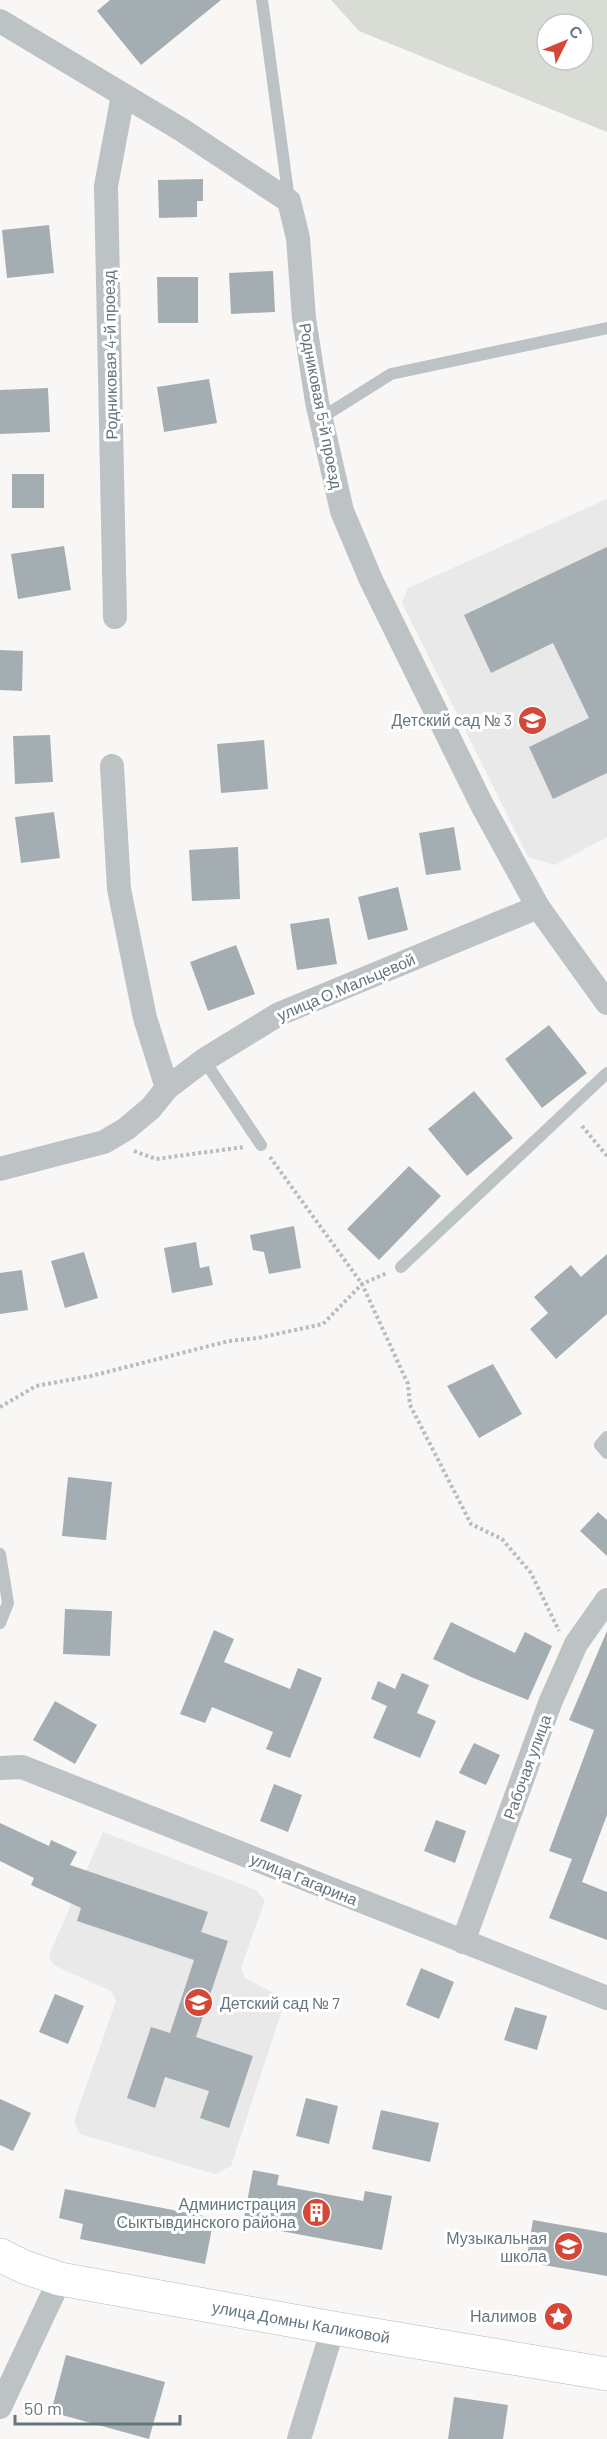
<svg xmlns="http://www.w3.org/2000/svg" width="607" height="2439" viewBox="0 0 607 2439" font-family="Barlow,sans-serif">
  <style>
    .built { fill: #e9e9e9 }
    .green { fill: #d8dcd5; fill-rule: evenodd }
    .building { fill: #a4aeb2 }
    .lines { fill: none; stroke-linecap: round; stroke-linejoin: round }
    .secondary-casing { stroke: #b2b8bc; stroke-width: 34 }
    .path { stroke: #b8bcbe; stroke-width: 4; stroke-dasharray: 3 3; stroke-linecap: butt }
    .lane { stroke: #bdc2c5; stroke-width: 12 }
    .street { stroke: #bdc2c5; stroke-width: 24 }
    .secondary { stroke: #fff; stroke-width: 33 }
    .labels { text-anchor: middle; stroke-width: 6; stroke-linejoin: round; paint-order: stroke }
    .street-label { font-size: 16px; fill: #65767e; stroke: #fff }
    .poi-label { font-size: 16px; fill: #65767e; stroke: #fff; text-anchor: end }
  </style>
  <rect width="100%" height="100%" fill="#f8f7f5"/>
  <g class="built">
    <polygon points="607,499 607,837 555,865 528,857 402,603 408,588"/>
    <polygon points="103,1832 256,1890 265,1900 241,1968 245,1978 274,1993 284,2004 231,2166 215,2174 80,2134 74,2121 116,2001 111,1991 53,1965 49,1955"/>
  </g>
  <path class="green" d="M 331,0 L 607,0 L 607,132 L 359,31 ZM 547,24 L 583,24 L 583,60 L 547,60 Z"/>
  <g class="building">
    <polygon points="110,0 221,0 141,65 97,11"/>
    <polygon points="203,179 203,201 197,201 197,217 159,218 158,180"/>
    <polygon points="49,225 54,273 7,278 2,230"/>
    <polygon points="273,271 275,312 231,314 229,273"/>
    <polygon points="157,277 198,277 198,323 158,323"/>
    <polygon points="209,379 217,423 164,432 157,387"/>
    <polygon points="48,388 50,432 0,434 0,390"/>
    <rect x="12" y="474" width="32" height="34"/>
    <polygon points="64,546 71,590 18,599 11,554"/>
    <polygon points="607,547 607,773 553,799 529,747 589,718 553,643 491,673 464,615"/>
    <polygon points="0,650 23,651 22,691 0,690"/>
    <polygon points="50,735 53,782 15,784 13,736"/>
    <polygon points="264,740 268,789 221,793 217,744"/>
    <polygon points="54,812 60,858 21,863 15,817"/>
    <polygon points="454,827 461,870 426,875 419,833"/>
    <polygon points="238,847 240,899 192,901 189,850"/>
    <polygon points="398,887 408,930 368,940 358,897"/>
    <polygon points="329,918 337,964 297,970 290,924"/>
    <polygon points="236,945 255,994 208,1011 190,962"/>
    <polygon points="549,1025 587,1073 542,1108 505,1059"/>
    <polygon points="474,1091 513,1138 467,1176 428,1129"/>
    <polygon points="409,1166 441,1196 379,1260 347,1229"/>
    <polygon points="294,1226 301,1268 269,1274 264,1252 253,1250 250,1235"/>
    <polygon points="196,1242 200,1268 209,1266 213,1285 172,1293 164,1248"/>
    <polygon points="84,1252 98,1298 65,1308 51,1261"/>
    <polygon points="607,1254 607,1314 556,1359 530,1329 548,1313 534,1297 571,1265 581,1277"/>
    <polygon points="22,1270 28,1310 0,1314 0,1273"/>
    <polygon points="493,1364 522,1414 479,1438 447,1386"/>
    <polygon points="68,1477 112,1482 106,1540 62,1536"/>
    <polygon points="598,1512 607,1520 607,1556 580,1531"/>
    <polygon points="65,1609 112,1611 110,1656 63,1654"/>
    <polygon points="451,1622 515,1653 525,1632 552,1646 528,1700 471,1677 433,1659"/>
    <polygon points="214,1630 234,1639 224,1662 290,1689 298,1668 322,1678 290,1758 266,1749 273,1732 212,1707 205,1723 180,1714"/>
    <polygon points="607,1631 607,1815 582,1882 607,1892 607,1940 549,1918 572,1859 549,1851 594,1730 569,1720"/>
    <polygon points="402,1673 429,1685 417,1713 436,1721 420,1758 373,1738 387,1706 371,1699 378,1681 395,1689"/>
    <polygon points="55,1701 97,1725 75,1764 33,1740"/>
    <polygon points="474,1743 500,1755 486,1785 459,1773"/>
    <polygon points="274,1784 302,1795 288,1832 260,1821"/>
    <polygon points="436,1820 466,1831 455,1863 424,1851"/>
    <polygon points="0,1823 49,1846 51,1840 77,1852 70,1865 208,1912 201,1932 228,1941 196,2037 253,2056 229,2128 200,2118 209,2091 165,2077 155,2108 127,2098 151,2027 170,2033 194,1960 77,1921 81,1908 31,1885 34,1878 0,1861"/>
    <polygon points="421,1968 454,1982 439,2019 406,2005"/>
    <polygon points="55,1994 84,2006 68,2044 39,2032"/>
    <polygon points="515,2007 547,2016 537,2050 504,2040"/>
    <polygon points="306,2098 338,2106 329,2144 296,2136"/>
    <polygon points="0,2099 31,2113 13,2151 0,2145"/>
    <polygon points="381,2110 439,2123 430,2162 372,2149"/>
    <polygon points="253,2170 279,2175 277,2185 363,2201 365,2191 392,2196 382,2250 243,2224"/>
    <polygon points="65,2189 214,2218 205,2264 80,2239 83,2224 59,2218"/>
    <polygon points="533,2220 607,2233 607,2276 526,2262"/>
    <polygon points="66,2355 165,2382 149,2439 51,2412"/>
    <polygon points="454,2397 508,2405 503,2439 448,2439"/>
  </g>
  <g class="lines">
    <defs>
      <polyline id="secondary" points="0,2255 24,2267 60,2279 333,2328 607,2374"/>
    </defs>
    <use href="#secondary" class="secondary-casing"/>
    <g class="path">
      <polyline points="582,1126 607,1156"/>
      <polyline points="134,1151 156,1159 244,1147"/>
      <polyline points="270,1157 362,1284 408,1384 410,1405 471,1524 502,1539 531,1573 559,1631"/>
      <polyline points="0,1407 36,1386 91,1376 229,1341 258,1338 323,1324 362,1284 387,1273"/>
    </g>
    <g class="lane">
      <polyline points="262,0 289,200"/>
      <polyline points="321,418 391,374 607,328"/>
      <polyline points="204,1060 261,1145"/>
      <polyline points="401,1267 607,1073"/>
      <polyline points="607,1437 600,1445 607,1453"/>
      <polyline points="0,1554 8,1603 0,1623"/>
    </g>
    <g class="street">
      <polyline points="0,21 182,130 289,201 298,238 304,318 317,402 342,511 371,580 482,805 538,907 607,1003"/>
      <polyline points="115,617 106,186 123,95"/>
      <polyline points="112,766 119,889 145,1018 167,1088"/>
      <polyline points="0,1169 104,1142 126,1129 151,1108 167,1088 204,1060 279,1014 538,907"/>
      <polyline points="0,1768 22,1767 607,1998"/>
      <polyline points="463,1942 550,1703 576,1644 607,1600"/>
      <polyline points="0,2407 60,2279"/>
      <polyline points="299,2439 333,2328"/>
    </g>
    <use href="#secondary" class="secondary"/>
  </g>
  <defs>
    <symbol id="school-disc" viewBox="-11 -11 22 22"><circle r="9.5" fill="#d54838" stroke="#fff"/><path d="M0-5L7-2L0 1L-7-2ZM-4 1L0 2.5L4 1V4Q0 6-4 4Z" fill="#fff"/></symbol>
    <symbol id="building-disc" viewBox="-11 -11 22 22"><circle r="9.5" fill="#d54838" stroke="#fff"/><path d="M-4-6H4V6H1V3H-1V6H-4ZM-2.5-4.3h1.7v1.8h-1.7ZM.8-4.3h1.7v1.8H.8ZM-2.5-1h1.7V.8h-1.7ZM.8-1h1.7V.8H.8Z" fill="#fff"/></symbol>
    <symbol id="sight-disc" viewBox="-11 -11 22 22"><circle r="9.5" fill="#d54838" stroke="#fff"/><path d="M0-6L1.8-2.2L6-1.7L2.9 1.2L3.7 5.4L0 3.3L-3.7 5.4L-2.9 1.2L-6-1.7L-1.8-2.2Z" fill="#fff"/></symbol>
  </defs>
  <g fill-rule="evenodd">
    <use href="#school-disc" x="516" y="704" width="33" height="33"/>
    <use href="#school-disc" x="182" y="1986" width="33" height="33"/>
    <use href="#building-disc" x="300" y="2196" width="33" height="33"/>
    <use href="#school-disc" x="552" y="2230" width="33" height="33"/>
    <use href="#sight-disc" x="542" y="2300" width="33" height="33"/>
  </g>
  <g class="labels">
    <g class="street-label">
      <text transform="translate(110 355) rotate(-91)" y="6">Родниковая 4-й проезд</text>
      <text transform="translate(321 406) rotate(79)" y="6">Родниковая 5-й проезд</text>
      <text transform="translate(346 987) rotate(-23)" y="6">улица О.Мальцевой</text>
      <text transform="translate(527 1767) rotate(-70)" y="6">Рабочая улица</text>
      <text transform="translate(304 1879) rotate(22)" y="6">улица Гагарина</text>
      <text transform="translate(301 2322) rotate(10)" y="6">улица Домны Каликовой</text>
    </g>
    <g class="poi-label">
      <text x="512" y="726">Детский сад № 3</text>
      <text x="220" y="2009" text-anchor="start">Детский сад № 7</text>
      <text x="296" y="2210">Администрация<tspan x="296" dy="18">Сыктывдинского района</tspan></text>
      <text x="547" y="2244">Музыкальная<tspan x="547" dy="18">школа</tspan></text>
      <text x="537" y="2322">Налимов</text>
    </g>
  </g>
  <g transform="translate(565 42) rotate(47)"><circle r="28" fill="#ffffff" stroke="#c1c8cb" stroke-width="1.5"/>
  <path d="M0-4.5L10 22L0 15L-10 22Z" fill="#d54838"/>
  <text y="-9" font-size="16" font-weight="bold" text-anchor="middle" fill="#65767e">С</text>
  </g>
  <path d="M15 2415v9h165v-9" fill="none" stroke="#65767e" stroke-width="3"/>
  <text x="24" y="2415" font-size="18" fill="#65767e" stroke="#ffffff" stroke-width="4.5" paint-order="stroke">50 m</text>
</svg>
